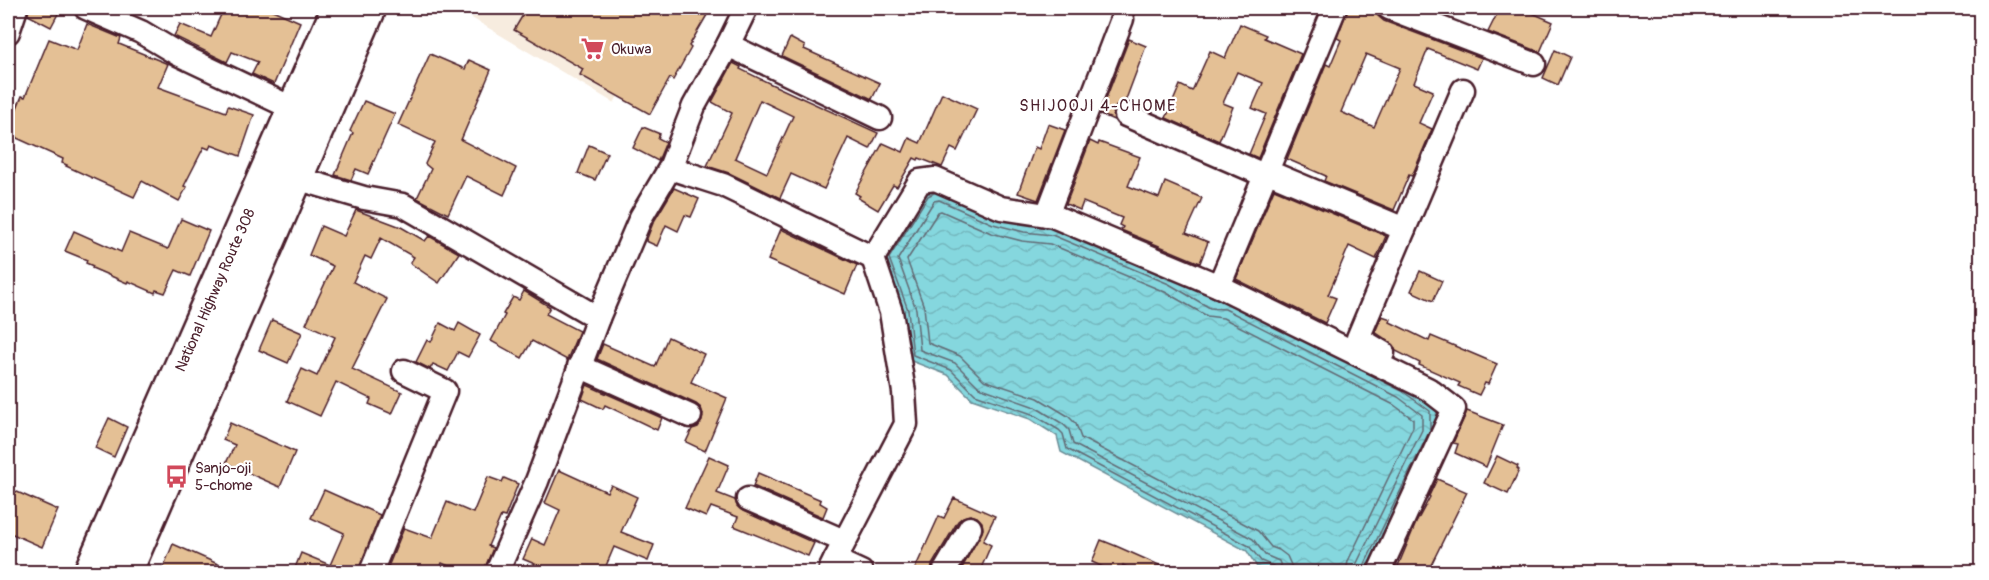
<svg xmlns="http://www.w3.org/2000/svg" width="1989" height="580" viewBox="0 0 1989 580" font-family="Pangolin,sans-serif">
  <style>
    .built { fill: #f7ecdf }
    .water { fill: url(#water-waves); stroke: #6d8d96; stroke-width: 1.5 }
    .lines { fill: none; stroke-linecap: round; stroke-linejoin: round }
    .shore { stroke: #626973; stroke-width: 1.5 }
    .building { fill: #e4c095; stroke: #4a1f2b; stroke-width: 1.5; fill-rule: evenodd }
    .street-casing { stroke: #4a1f2b; stroke-width: 27 }
    .highway-casing { stroke: #4a1f2b; stroke-width: 38 }
    .street { stroke: #fff; stroke-width: 22 }
    .highway { stroke: #fff; stroke-width: 33 }
    .labels { text-anchor: middle; stroke-width: 4.5; stroke-linejoin: round; paint-order: stroke }
    .poi-label { font-size: 15px; fill: #4a1f2b; stroke: #fff; text-anchor: start }
    .street-label { font-size: 15px; fill: #4a1f2b; stroke: #fff }
    .neighbourhood-label { font-size: 16px; letter-spacing: 1.5px; fill: #4a1f2b; stroke: #fff }
  </style>
  <defs>
    <pattern id="water-waves" width="16" height="10" patternUnits="userSpaceOnUse" patternTransform="scale(1.5)"><rect width="16" height="10" fill="#85d7de"/><path d="M0 5q4-4 8 0t8 0" fill="none" stroke="#74b8bf"/></pattern>
  </defs>
  <rect width="100%" height="100%" fill="#fff"/>
  <filter id="ink" filterUnits="userSpaceOnUse"><feTurbulence type="fractalNoise" baseFrequency=".0167" numOctaves="2"/><feDisplacementMap in="SourceGraphic" scale="12" xChannelSelector="R" yChannelSelector="G"/><feConvolveMatrix kernelMatrix="1 2 1 2 8 2 1 2 1" color-interpolation-filters="sRGB"/></filter>
  <g filter="url(#ink)">
    <polygon class="built" points="455,8 669,8 614,103"/>
    <polygon class="water" points="934,186 1055,222 1175,272 1405,386 1437,409 1435,432 1367,572 1279,572 1257,567 1247,551 1061,452 1057,436 1030,419 972,399 948,375 906,359 902,311 882,257 925,190"/>
    <g class="lines">
      <g class="shore">
        <polyline points="934,193 928,196 889,258 908,310 913,355 951,370 975,394 1032,414 1059,430 1063,434 1067,449 1249,546 1261,561 1273,566 1275,572"/>
        <polyline points="1283,572 1279,561 1265,555 1253,539 1073,444 1069,430 1063,424 1035,407 979,387 955,363 920,350 916,309 898,259 934,201 939,200 993,224 1024,232 1052,235 1169,284 1210,308 1225,309 1398,397 1422,415 1422,430 1356,565 1355,572"/>
        <polyline points="1292,572 1291,565 1287,556 1279,550 1271,547 1258,531 1081,438 1076,424 1068,416 1038,398 984,380 960,356 928,343 924,307 907,260 938,212 941,211 991,233 1022,241 1050,244 1165,292 1207,316 1223,318 1394,405 1413,419 1413,427 1348,561 1346,572"/>
        <polyline points="1362,572 1363,568 1430,430 1430,411 1402,391 1380,380"/>
      </g>
    </g>
    <g class="building">
      <polygon points="29,8 61,8 51,27 28,15"/>
      <polygon points="224,8 268,8 300,22 274,84 252,74 258,62 232,52 227,62 174,36 180,24 211,37"/>
      <polygon points="527,8 694,8 707,15 689,46 691,48 673,80 670,78 650,114 580,75 583,69 514,30"/>
      <path d="M 1348,8 L 1376,8 L 1378,16 L 1384,21 L 1482,58 L 1477,69 L 1428,49 L 1414,83 L 1433,91 L 1419,123 L 1432,129 L 1412,176 L 1409,175 L 1394,210 L 1324,181 L 1326,176 L 1287,159 L 1326,64 L 1330,66 L 1341,40 L 1337,38 ZM 1366,54 L 1400,68 L 1374,127 L 1341,112 Z"/>
      <polygon points="1500,8 1521,8 1553,22 1540,52 1488,32"/>
      <polygon points="87,24 121,38 119,44 168,64 158,87 226,112 228,106 254,115 240,156 211,145 209,149 204,147 184,186 187,187 179,201 142,181 134,197 66,166 67,165 62,163 63,159 8,134 8,130 22,96 25,97 49,39 77,50"/>
      <polygon points="1240,24 1266,35 1264,38 1301,54 1258,158 1249,154 1266,114 1252,108 1263,83 1237,72 1223,103 1233,107 1219,141 1166,118 1180,85 1192,91 1210,51 1225,58"/>
      <polygon points="790,38 805,46 804,49 880,83 872,99 782,56"/>
      <polygon points="1129,39 1146,46 1125,102 1118,104 1114,109 1114,120 1100,114"/>
      <polygon points="1555,50 1570,57 1558,85 1543,78"/>
      <polygon points="430,54 465,69 469,60 491,70 461,140 516,168 504,195 466,176 448,214 417,198 431,169 425,164 435,142 398,125"/>
      <path d="M 733,63 L 741,67 L 740,69 L 771,84 L 878,133 L 870,149 L 848,138 L 824,189 L 791,174 L 780,198 L 729,173 L 707,166 L 732,113 L 712,102 ZM 760,100 L 793,116 L 767,173 L 735,158 Z"/>
      <polygon points="942,93 977,109 957,151 951,148 942,167 919,158 918,160 914,158 897,187 893,185 878,210 858,198 860,196 855,193 883,143 903,152 909,138 920,143"/>
      <polygon points="364,101 395,114 368,174 356,169 351,180 335,175 353,133 350,131"/>
      <polygon points="1048,124 1065,130 1038,200 1018,193 1035,147 1039,149"/>
      <polygon points="643,127 660,134 658,138 666,142 658,161 633,148"/>
      <polygon points="1090,141 1098,145 1099,142 1140,157 1128,186 1159,198 1165,182 1202,198 1186,233 1208,242 1200,263 1121,230 1123,227 1119,225 1122,218 1083,202 1080,210 1066,204"/>
      <polygon points="589,145 607,153 595,180 578,173"/>
      <polygon points="674,188 699,199 691,217 685,215 678,231 666,225 657,246 646,241 653,223"/>
      <polygon points="1274,189 1386,236 1376,259 1349,246 1328,295 1336,298 1325,323 1236,279"/>
      <polygon points="356,210 401,227 425,241 429,236 459,253 439,283 410,263 414,257 381,238 371,259 365,256 353,282 387,299 352,369 402,392 392,414 369,404 371,399 336,382 320,416 287,401 302,369 317,376 335,337 306,324 333,266 309,255 321,226 344,236"/>
      <polygon points="181,219 209,231 190,276 176,270 165,293 156,290 155,293 128,281 127,283 92,268 93,266 86,263 87,260 65,251 74,231 121,252 129,233 168,249"/>
      <polygon points="781,229 857,265 845,294 768,260"/>
      <polygon points="1420,271 1442,281 1433,301 1411,291"/>
      <polygon points="524,291 550,307 546,314 579,331 567,360 532,341 522,358 491,341 505,315 503,314 513,297 519,300"/>
      <polygon points="1382,316 1391,319 1390,322 1429,341 1431,336 1497,364 1488,384 1485,383 1479,395 1458,386 1460,383 1419,365 1420,363 1396,351 1390,342 1375,332"/>
      <polygon points="272,320 302,333 288,363 259,350"/>
      <polygon points="440,323 455,331 459,323 480,335 468,357 458,352 448,371 433,364 430,369 416,362 427,340 431,342"/>
      <polygon points="668,337 704,354 691,382 727,398 705,451 686,442 692,429 698,427 702,421 703,414 701,408 696,404 597,359 603,344 655,367"/>
      <polygon points="587,385 662,418 657,430 605,405 603,409 582,399"/>
      <polygon points="1467,411 1503,425 1486,467 1455,453 1458,444 1453,443"/>
      <polygon points="109,418 127,427 114,457 95,448"/>
      <polygon points="230,423 295,452 280,487 226,463 235,445 223,440"/>
      <polygon points="709,456 729,465 717,493 735,500 737,506 743,511 814,543 808,556 734,526 738,517 711,507 706,517 685,508"/>
      <polygon points="1497,456 1518,466 1517,468 1519,470 1508,494 1484,483"/>
      <polygon points="559,470 607,492 611,485 637,497 621,532 654,545 648,561 614,547 603,573 556,573 523,559 532,539 545,545 560,510 545,503"/>
      <polygon points="758,473 821,500 820,503 827,507 823,517 753,486"/>
      <polygon points="488,477 502,482 504,478 518,484 505,517 501,516 488,546 493,548 483,573 470,568 468,573 464,573 442,563 438,573 401,573 388,567 404,528 432,538 447,502 473,513"/>
      <polygon points="1437,479 1467,492 1427,573 1413,573 1398,566 1416,523 1430,497 1429,496"/>
      <polygon points="8,488 58,510 42,547 8,532"/>
      <polygon points="324,490 380,515 358,573 293,573 301,553 330,565 344,533 311,518"/>
      <polygon points="954,498 995,516 983,541 991,545 979,573 960,572 983,529 982,522 977,517 970,515 963,517 958,521 932,565 931,573 913,573 939,516 944,518"/>
      <polygon points="1101,540 1116,546 1177,573 1140,573 1123,565 1120,573 1116,573 1092,562"/>
      <polygon points="173,544 238,573 161,573"/>
    </g>
    <g class="lines">
      <defs>
        <g id="street">
          <polyline points="86,8 141,32 178,54 294,109"/>
          <polyline points="1389,8 1534,64"/>
          <polyline points="8,32 16,8"/>
          <polyline points="728,45 880,118"/>
          <polyline points="1126,115 1264,175"/>
          <polyline points="670,168 723,185 873,258"/>
          <polyline points="285,171 296,178 364,198 403,205 598,318"/>
          <polyline points="1266,171 1404,229"/>
          <polyline points="1047,215 1122,19"/>
          <polyline points="1219,286 1335,8"/>
          <polyline points="1383,353 1358,338 1463,90"/>
          <polyline points="579,366 690,416"/>
          <polyline points="748,499 844,541"/>
          <polyline points="835,560 861,572"/>
          <polyline points="371,572 445,391 404,371"/>
          <polyline points="497,572 537,481 598,318 641,217 670,168 694,106 728,45 746,8"/>
          <polyline points="831,572 831,568 835,560 906,424 904,392 891,312 873,258 920,181 935,179 1001,208 1053,216 1219,286 1428,389 1454,409 1379,572"/>
          <polyline points="944,572 970,528"/>
        </g>
        <g id="highway">
          <path id="s1" d="M 91,572 L 339,8"/>
          <polyline points="125,572 369,8"/>
        </g>
      </defs>
      <use href="#street" class="street-casing"/>
      <use href="#highway" class="highway-casing"/>
      <use href="#street" class="street"/>
      <use href="#highway" class="highway"/>
    </g>
  </g>
  <defs>
    <symbol id="supermarket-bare" viewBox="-9 -9 18 18"><path d="M-6-5.5h2.5l.6 2H6L4.5 2H-2.5L-4.4-4H-6ZM-1.5 3.2a1.3 1.3 0 1 0 .1 0ZM3 3.2a1.3 1.3 0 1 0 .1 0Z" fill="#d1495b" stroke="#fff" stroke-width="2.5" paint-order="stroke"/></symbol>
    <symbol id="bus-bare" viewBox="-9 -9 18 18"><path d="M-5-6H5V4H4V6H2V4H-2V6H-4V4H-5ZM-3.5-4V0h7V-4ZM-3.5 1.2v1.5H-2V1.2ZM2 1.2v1.5H3.5V1.2Z" fill="#d1495b" stroke="#fff" stroke-width="2.5" paint-order="stroke"/></symbol>
  </defs>
  <g fill-rule="evenodd">
    <use href="#supermarket-bare" x="576" y="32" width="33" height="33"/>
    <use href="#bus-bare" x="160" y="460" width="33" height="33"/>
  </g>
  <g class="labels">
    <g class="poi-label">
      <text x="611" y="54">Okuwa</text>
      <text x="195" y="473">Sanjo-oji<tspan x="195" dy="17">5-chome</tspan></text>
    </g>
    <g class="street-label">
      <text dy="5" stroke="none"><textPath href="#s1" startOffset="308">National Highway Route 308</textPath></text>
    </g>
    <g class="neighbourhood-label">
      <text x="1098" y="111">SHIJOOJI 4-CHOME</text>
    </g>
  </g>
  <rect width="1989" height="580" fill="none" stroke="#fff" stroke-width="30"/>
  <rect x="15" y="15" width="1959" height="550" fill="none" stroke="#4a1f2b" stroke-width="2" filter="url(#ink)"/>
</svg>
